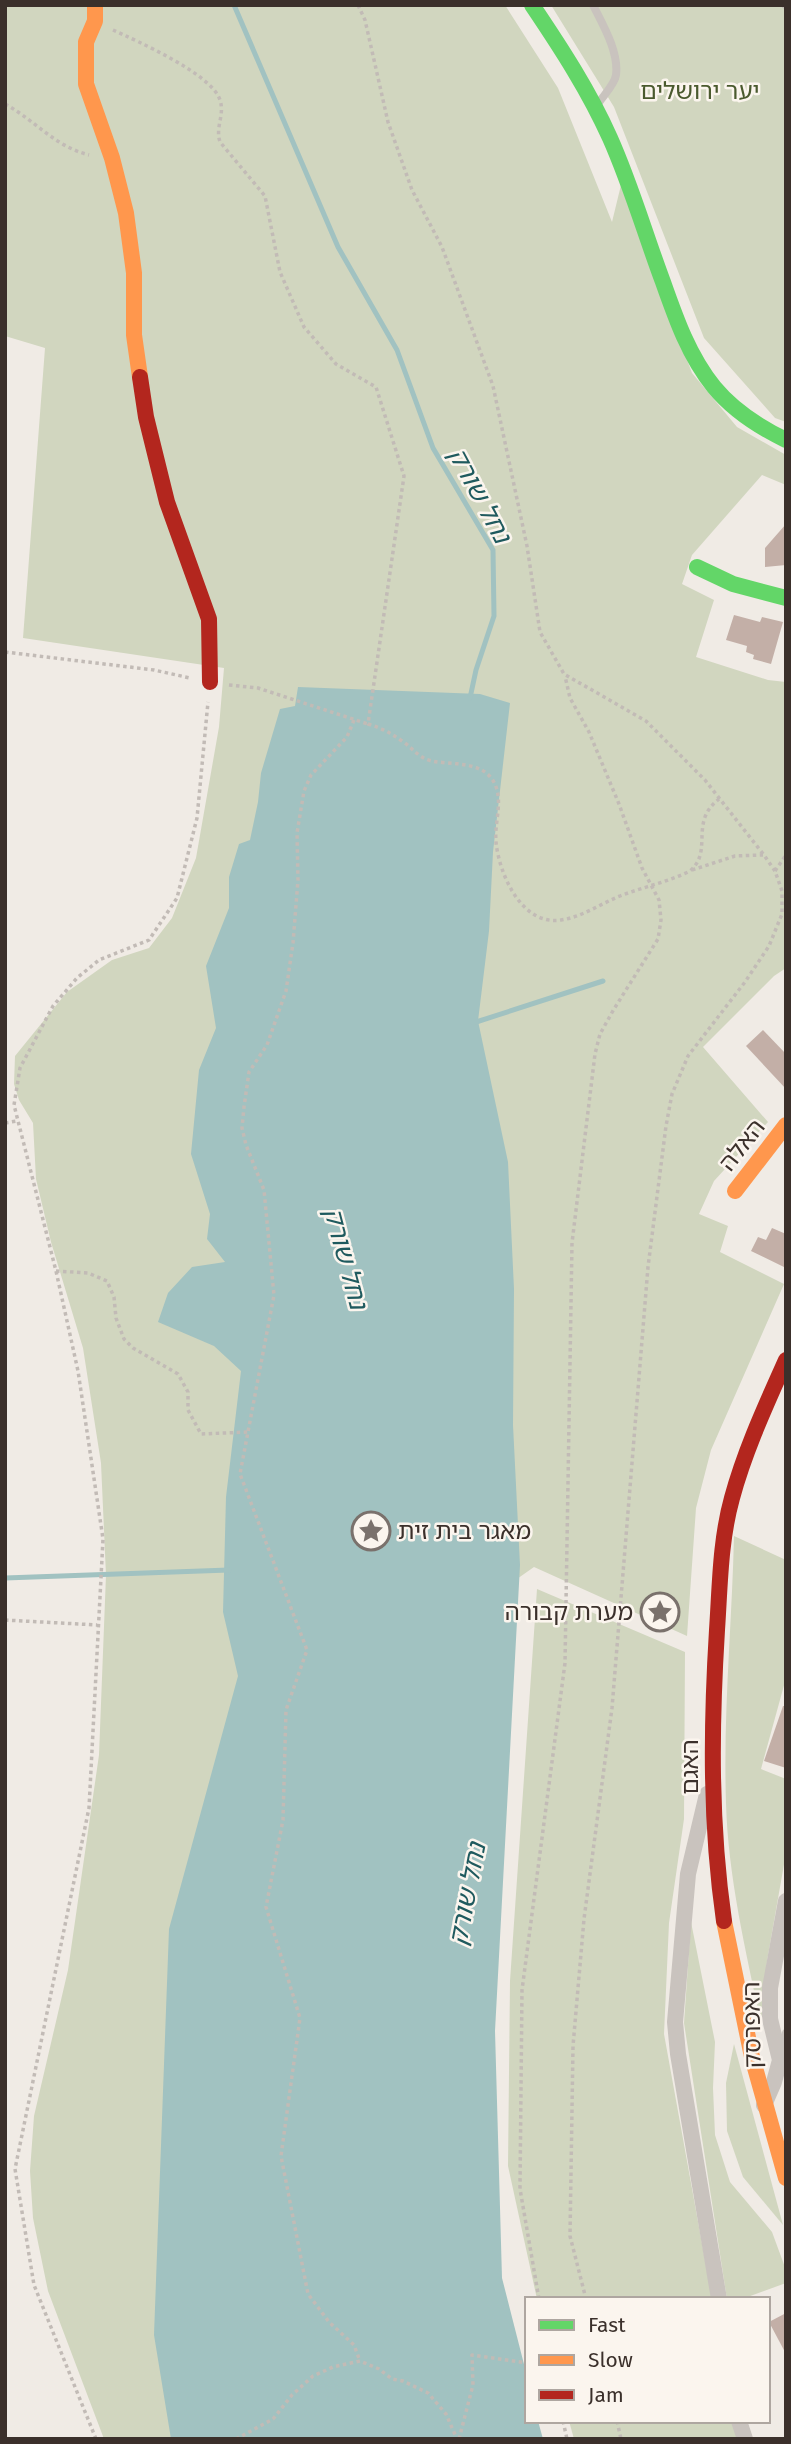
<svg xmlns="http://www.w3.org/2000/svg" width="791" height="2444" viewBox="0 0 791 2444" font-family="'Fira Sans','Noto Sans Hebrew',sans-serif">
  <style>
    .green { fill: #d1d6bf }
    .water { fill: #a1c2c1 }
    .lines { fill: none; stroke-linecap: round; stroke-linejoin: round }
    .stream { stroke: #a1c2c1; stroke-width: 5 }
    .building { fill: #c3afa7 }
    .path { stroke: #c2bbb6; stroke-width: 3.5; stroke-dasharray: 3.5 3.5; stroke-linecap: butt }
    .lane { stroke: #c9c3be; stroke-width: 8 }
    .street { stroke: #c9c3be; stroke-width: 16 }
    .fast { stroke: #63d668; stroke-width: 16 }
    .slow { stroke: #ff974d; stroke-width: 16 }
    .jam { stroke: #b3261e; stroke-width: 16 }
    .labels { text-anchor: middle; stroke-width: 5; stroke-linejoin: round; paint-order: stroke }
    .park-label { font-size: 24px; fill: #4a5a2e; stroke: #fbf5ee }
    .street-label { font-size: 24px; fill: #3b302b; stroke: #fbf5ee }
    .poi-label { font-size: 24px; fill: #3b302b; stroke: #fbf5ee; text-anchor: start }
    .water-label { font-size: 26px; font-style: italic; fill: #1f5a5e; stroke: #fbf5ee }
  </style>
  <rect width="100%" height="100%" fill="#f0ebe5"/>
  <g class="green">
    <polygon points="5,5 505,5 558,88 612,222 621,185 692,373 737,427 786,455 786,485 762,475 692,555 682,584 714,600 696,657 768,680 786,682 786,968 774,976 703,1047 768,1122 714,1181 699,1214 728,1226 720,1252 784,1284 711,1450 696,1508 687,1636 534,1567 346,1699 266,2439 104,2439 48,2291 33,2218 30,2171 34,2116 68,1970 99,1755 106,1575 101,1463 83,1348 51,1242 36,1179 33,1123 19,1100 14,1084 15,1056 67,992 112,960 149,948 172,918 196,858 219,727 224,668 23,638 45,348 5,336"/>
    <polygon points="551,5 786,5 786,422 775,418 704,338 614,107"/>
    <path d="M 734,1536 L 786,1560 L 786,1678 L 761,1769 L 786,1779 L 786,1853 L 767,1961 L 761,2024 C 746,1951 728,1877 726,1803 C 723,1713 732,1625 734,1536 Z"/>
    <polygon points="537,1589 685,1652 684,1819 669,1923 664,2034 712,2299 537,2299 508,2166 510,1981"/>
    <polygon points="691,1922 715,2042 713,2088 715,2135 730,2182 772,2232 786,2270 786,2283 742,2299 727,2299 684,2023"/>
    <polygon points="734,2044 783,2225 743,2177 727,2131 726,2083"/>
    <polygon points="569,2421 735,2421 739,2439 574,2439"/>
  </g>
  <polygon class="water" points="298,687 480,694 510,703 493,852 489,931 478,1021 508,1162 514,1289 513,1425 520,1565 495,2031 502,2278 527,2376 527,2421 538,2421 543,2439 171,2439 154,2335 169,1929 238,1676 223,1612 226,1497 241,1371 214,1346 158,1322 168,1293 192,1267 225,1262 207,1239 210,1214 191,1154 199,1070 216,1028 206,966 229,908 229,877 239,844 250,840 258,802 261,773 280,709 295,706"/>
  <g class="lines">
    <g class="stream">
      <polyline points="234,5 338,247 397,350 433,448 493,550 494,616 476,670 470,698"/>
      <polyline points="473,1023 603,981"/>
      <polyline points="5,1578 229,1570"/>
    </g>
  </g>
  <g class="building">
    <polygon points="786,524 786,565 765,567 765,548"/>
    <polygon points="734,615 760,622 762,617 783,622 771,664 753,659 754,655 746,652 747,646 726,640"/>
    <polygon points="763,1030 786,1054 786,1089 746,1046"/>
    <polygon points="772,1228 786,1234 786,1268 751,1251 758,1237 766,1240"/>
    <polygon points="783,1706 786,1706 786,1768 764,1761"/>
    <polygon points="786,2313 786,2354 769,2322"/>
  </g>
  <g class="lines">
    <g class="path">
      <polyline points="358,5 365,20 388,122 412,190 442,247 493,386 527,546 540,632 564,674 646,721 705,780 764,855 775,871 782,891 782,914 769,946 745,982 688,1056 672,1094 666,1126 648,1267 612,1708 584,1919 573,2046 570,2236 586,2299"/>
      <polyline points="782,5 786,9"/>
      <path d="M 113,30 C 137,41 212,74 220,100 C 225,115 215,127 220,142 L 265,196 L 280,272 L 304,327 L 336,364 L 376,387 L 404,476 L 368,724 C 381,728 391,733 402,741 C 413,748 418,758 432,761 C 451,765 479,761 492,779 C 505,798 494,821 496,842 C 499,873 521,926 561,920 C 582,917 600,904 620,896 C 643,887 668,882 690,871 C 708,855 698,837 705,817 C 708,809 713,804 719,799"/>
      <polyline points="786,35 786,47"/>
      <path d="M 5,104 C 36,121 54,146 89,155"/>
      <polyline points="5,652 154,670 190,678"/>
      <polyline points="229,685 258,688 368,724"/>
      <polyline points="354,720 347,737 311,775 304,791 297,833 298,880 293,943 286,991 267,1045 249,1072 244,1107 242,1128 246,1145 264,1190 274,1295 240,1474 307,1650 286,1710 283,1820 266,1907 300,2018 281,2156 308,2294 329,2322 354,2345 360,2361"/>
      <polyline points="692,870 735,856 763,855"/>
      <polyline points="775,871 786,855"/>
      <polyline points="5,1123 17,1121"/>
      <polyline points="56,1271 88,1273 107,1281 114,1297 116,1318 124,1339 133,1348 178,1374 188,1392 188,1410 201,1434 248,1432"/>
      <polyline points="5,1620 97,1625"/>
      <polyline points="539,2299 520,2189 522,1990 565,1663 572,1243 595,1054 600,1034 614,1009 658,939 661,920 659,900 642,868 619,804 589,732 570,698 565,676"/>
      <polyline points="563,2421 567,2439"/>
      <polyline points="617,2421 621,2439"/>
      <polyline points="96,2439 34,2285 15,2169 89,1808 103,1539 78,1371 56,1271 14,1105 20,1068 53,1006 77,978 99,960 149,940 177,898 197,818 208,702"/>
      <polyline points="236,2439 273,2419 292,2395 313,2376 333,2367 360,2361 379,2369 392,2379 403,2381 428,2393 446,2414 457,2439"/>
      <polyline points="459,2439 473,2385 472,2355 527,2363"/>
    </g>
    <g class="lane">
      <path d="M 593,5 C 603,25 619,52 616,75 C 615,84 603,96 598,104"/>
      <polyline points="782,2050 786,2033"/>
    </g>
    <g class="street">
      <polyline points="707,1794 688,1874 675,2022 678,2054 719,2299"/>
      <polyline points="764,2105 774,2082 780,2060 770,2019 770,1988 786,1901"/>
      <polyline points="739,2421 745,2439"/>
    </g>
    <g class="fast">
      <path d="M 532,5 C 561,48 589,91 610,138 C 631,185 645,234 663,282 C 676,319 689,356 714,387 C 733,410 759,427 786,440"/>
      <polyline points="697,567 733,584 786,598"/>
    </g>
    <g class="slow">
      <polyline points="95,5 95,21 86,42 86,84 112,158 126,213 134,273 134,335 140,377"/>
      <polyline points="735,1191 786,1125"/>
      <polyline points="724,1921 752,2057 786,2178"/>
    </g>
    <g class="jam">
      <polyline points="140,377 146,417 167,502 209,619 210,682"/>
      <path d="M 724,1921 C 710,1823 711,1728 717,1630 C 720,1586 720,1541 732,1498 C 745,1450 766,1405 786,1360"/>
    </g>
  </g>
  <defs>
    <symbol id="sight-ring" viewBox="-11 -11 22 22"><circle r="9.5" fill="#fbf5ee" stroke="#7a716c" stroke-width="1.5"/><path d="M0-6L1.8-2.2L6-1.7L2.9 1.2L3.7 5.4L0 3.3L-3.7 5.4L-2.9 1.2L-6-1.7L-1.8-2.2Z" fill="#7a716c"/></symbol>
  </defs>
  <g fill-rule="evenodd">
    <use href="#sight-ring" x="349" y="1509" width="44" height="44"/>
    <use href="#sight-ring" x="638" y="1590" width="44" height="44"/>
  </g>
  <g class="labels">
    <g class="park-label">
      <text x="700" y="99">יער ירושלים</text>
    </g>
    <g class="street-label">
      <text transform="translate(742 1145) rotate(-52)" y="8">האלה</text>
      <text transform="translate(690 1767) rotate(-90)" y="8">האגם</text>
      <text transform="translate(752 2025) rotate(-91)" y="8">האפרסק</text>
    </g>
    <g class="poi-label">
      <text x="398" y="1539">מאגר בית זית</text>
      <text x="633" y="1620" text-anchor="end">מערת קבורה</text>
    </g>
    <g class="water-label">
      <text transform="translate(480 495) rotate(62)" y="9">נחל שורק</text>
      <text transform="translate(346 1258) rotate(75)" y="9">נחל שורק</text>
      <text transform="translate(467 1894) rotate(-79)" y="9">נחל שורק</text>
    </g>
  </g>
  <rect width="791" height="2444" fill="none" stroke="#3b302b" stroke-width="14"/>
  <rect x="525" y="2297" width="245" height="126" fill="#fbf5ee" stroke="#aea6a0" stroke-width="2"/>
  <rect x="539" y="2320" width="35" height="10" fill="#63d668" stroke="#aea6a0" stroke-width="2"/>
  <text x="588" y="2332" font-size="21" fill="#3b302b">Fast</text>
  <rect x="539" y="2355" width="35" height="10" fill="#ff974d" stroke="#aea6a0" stroke-width="2"/>
  <text x="588" y="2367" font-size="21" fill="#3b302b">Slow</text>
  <rect x="539" y="2390" width="35" height="10" fill="#b3261e" stroke="#aea6a0" stroke-width="2"/>
  <text x="588" y="2402" font-size="21" fill="#3b302b">Jam</text>
</svg>
